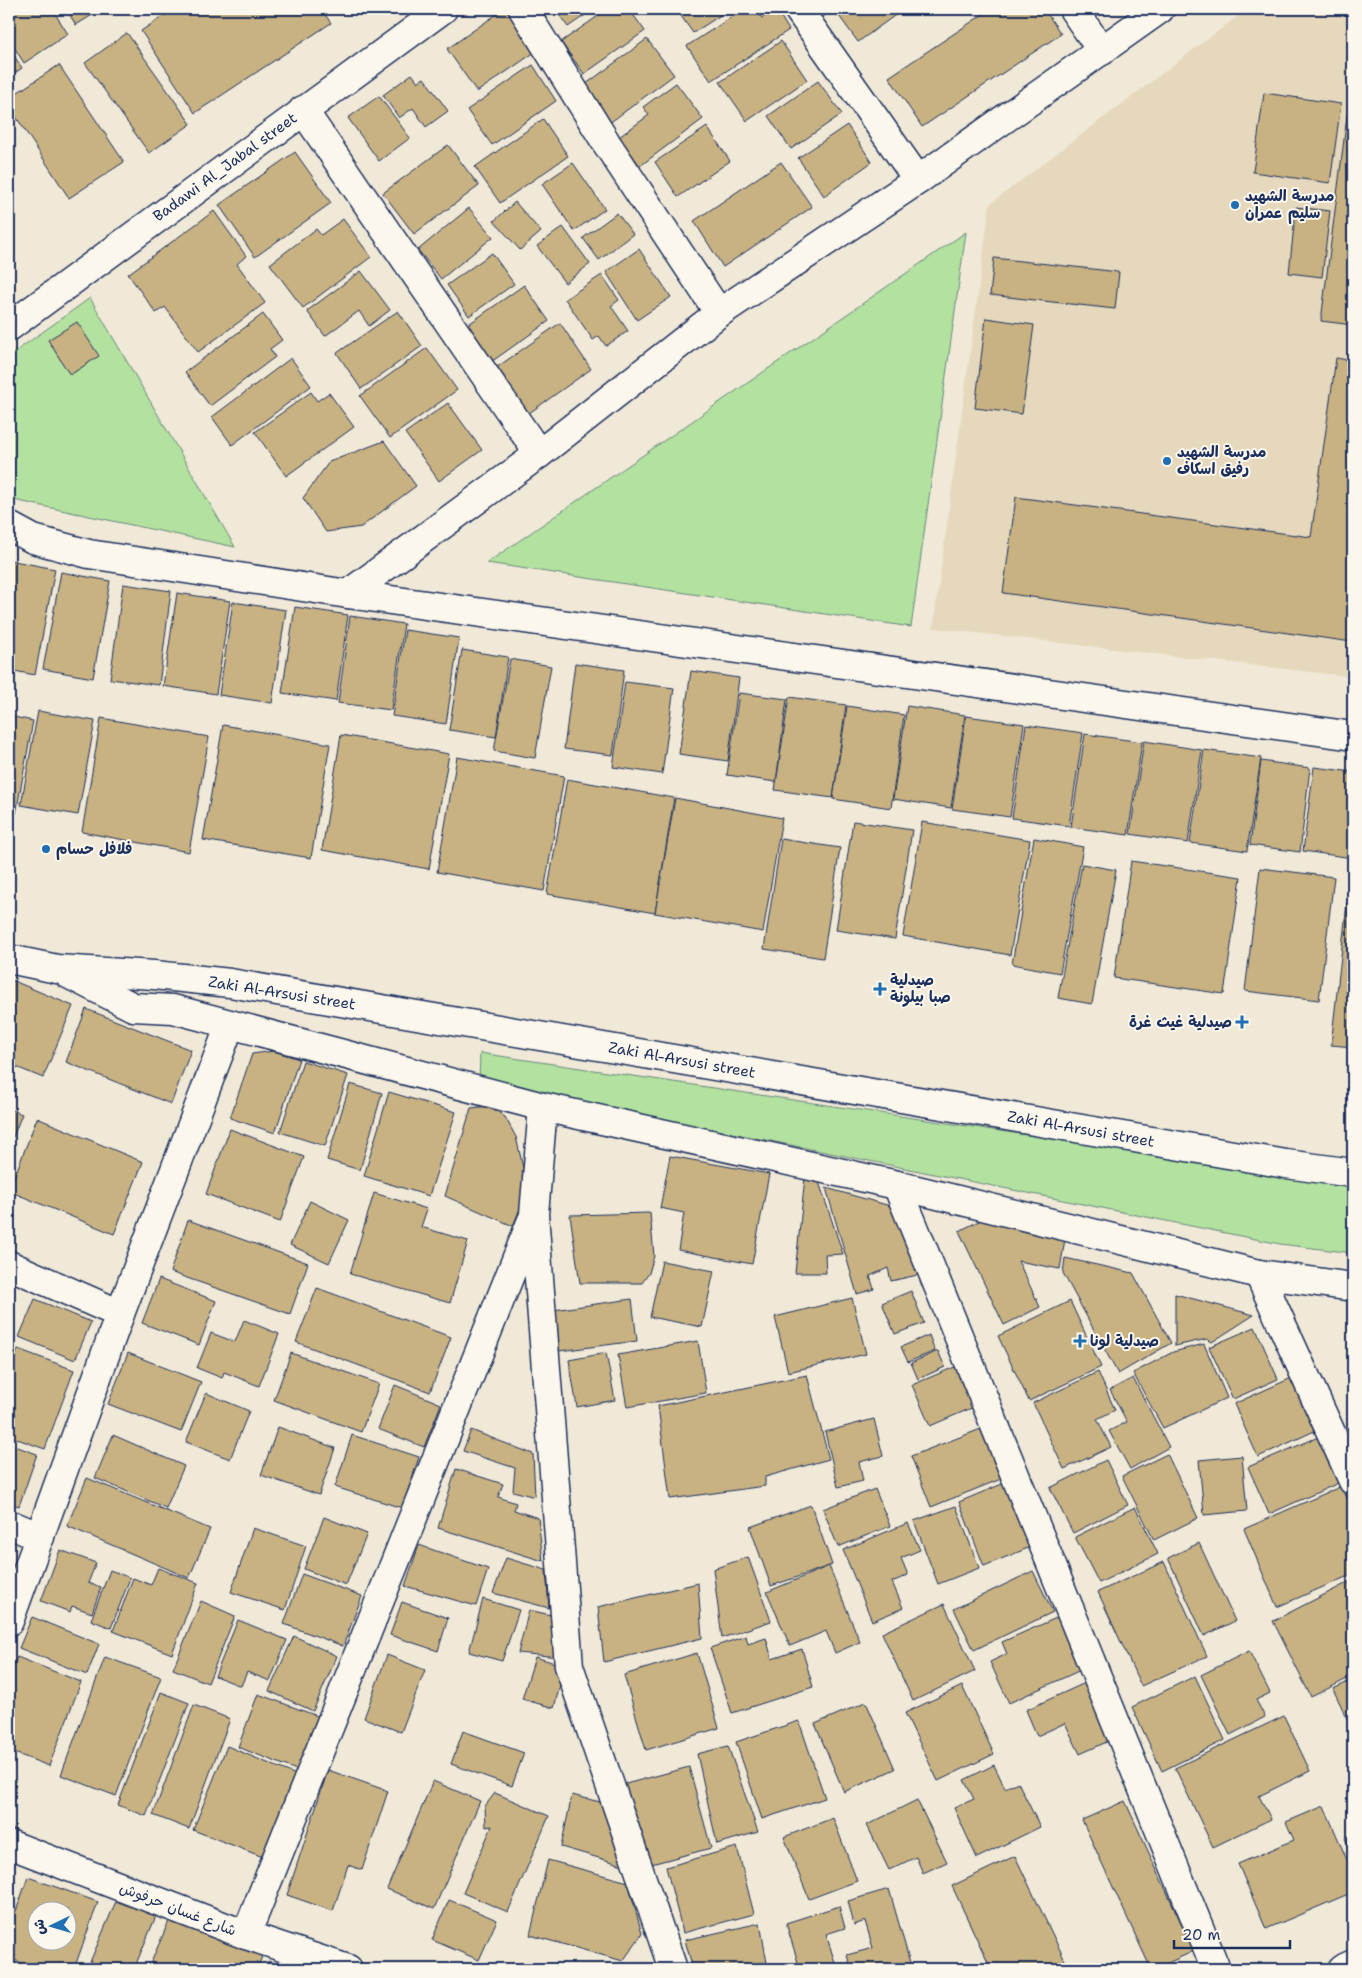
<svg xmlns="http://www.w3.org/2000/svg" width="1362" height="1978" viewBox="0 0 1362 1978" font-family="'Shantell Sans','Playpen Sans Arabic',sans-serif">
  <style>
    .built { fill: #e5d8bd }
    .green { fill: #b3e19f; stroke: #67887e }
    .building { fill: #c9b281; stroke: #1b2f5e; fill-rule: evenodd }
    .lines { fill: none; stroke-linecap: round; stroke-linejoin: round }
    .minor-casing { stroke: #1b2f5e; stroke-width: 31 }
    .tertiary-casing { stroke: #1b2f5e; stroke-width: 31 }
    .minor { stroke: #fbf7ec; stroke-width: 28 }
    .tertiary { stroke: #fbf7ec; stroke-width: 28 }
    .poi-dot { fill: #1f6fb2; stroke: #fbf7ec; stroke-width: 2 }
    .labels { text-anchor: middle; stroke-width: 4; stroke-linejoin: round; paint-order: stroke }
    .street-label { font-size: 15px; fill: #1b2f5e; stroke: #fbf7ec }
    .poi-label { font-size: 15px; font-weight: bold; fill: #1b2f5e; stroke: #fbf7ec; text-anchor: start }
  </style>
  <rect width="100%" height="100%" fill="#f1e9d7"/>
  <filter id="ink" filterUnits="userSpaceOnUse"><feTurbulence type="fractalNoise" baseFrequency=".02" numOctaves="2"/><feDisplacementMap in="SourceGraphic" scale="10" xChannelSelector="R" yChannelSelector="G"/><feConvolveMatrix kernelMatrix="1 2 1 2 8 2 1 2 1" color-interpolation-filters="sRGB"/></filter>
  <g filter="url(#ink)">
    <polygon class="built" points="1247,9 1353,9 1353,677 933,628 990,204"/>
    <g class="green">
      <polygon points="966,232 911,627 487,563"/>
      <polygon points="90,298 235,547 9,499 9,356"/>
      <polygon points="480,1053 1353,1184 1353,1253 1280,1244 479,1082"/>
    </g>
    <g class="building">
      <polygon points="9,9 52,9 68,34 24,63 9,39"/>
      <polygon points="66,9 102,9 76,25"/>
      <polygon points="174,9 321,9 331,23 195,113 141,31"/>
      <polygon points="504,9 510,9 538,50 477,92 447,49"/>
      <polygon points="555,9 594,9 568,27"/>
      <polygon points="608,9 629,9 645,31 584,74 561,42"/>
      <polygon points="676,9 730,9 693,33"/>
      <polygon points="744,9 755,9 762,18 776,9 789,30 711,81 687,46"/>
      <polygon points="813,9 899,9 901,11 858,42 834,9 820,19"/>
      <polygon points="991,9 1044,9 1061,34 922,127 889,77"/>
      <polygon points="127,33 191,124 149,153 85,63"/>
      <polygon points="647,39 674,75 608,124 582,87"/>
      <polygon points="781,41 807,80 747,121 720,82"/>
      <polygon points="9,48 22,68 9,77"/>
      <polygon points="59,65 124,162 69,198 9,106 9,98"/>
      <polygon points="533,65 556,101 492,145 467,110"/>
      <polygon points="412,74 418,82 424,78 448,111 426,127 413,108 399,118 383,95"/>
      <polygon points="818,81 842,114 791,149 768,116"/>
      <polygon points="676,83 703,119 640,166 619,137 649,115 643,107"/>
      <polygon points="1264,93 1341,104 1330,183 1253,172"/>
      <polygon points="379,96 410,138 379,161 348,118"/>
      <polygon points="1348,108 1353,109 1353,325 1321,321"/>
      <polygon points="543,119 568,156 500,203 475,167"/>
      <polygon points="847,125 872,162 824,196 798,158"/>
      <polygon points="707,127 730,161 678,197 655,162"/>
      <polygon points="448,145 479,186 414,234 383,193"/>
      <polygon points="295,152 331,203 255,257 219,205"/>
      <polygon points="781,162 812,207 723,267 694,221"/>
      <polygon points="573,163 605,209 574,231 542,184"/>
      <polygon points="515,202 541,232 520,250 494,221"/>
      <polygon points="1296,207 1330,211 1322,277 1289,273"/>
      <polygon points="469,208 493,237 441,279 418,250"/>
      <polygon points="214,211 246,256 237,264 265,303 198,352 165,307 156,313 128,274"/>
      <polygon points="617,213 633,234 599,260 583,238"/>
      <polygon points="343,219 371,257 303,308 270,264 316,229 321,235"/>
      <polygon points="563,227 590,264 565,283 537,246"/>
      <polygon points="639,249 671,297 637,320 606,272"/>
      <polygon points="492,253 514,284 469,316 447,285"/>
      <polygon points="994,258 1119,272 1115,309 990,295"/>
      <polygon points="361,271 390,310 369,326 359,311 325,336 307,311"/>
      <polygon points="602,275 619,300 611,306 628,331 606,346 599,336 593,340 565,299"/>
      <polygon points="524,285 549,321 491,362 466,326"/>
      <polygon points="398,311 422,346 361,389 337,353"/>
      <polygon points="263,314 282,340 270,349 275,357 210,406 185,372"/>
      <polygon points="986,318 1034,325 1022,414 975,408"/>
      <polygon points="77,322 99,356 70,375 48,340"/>
      <polygon points="560,323 591,369 525,416 493,370"/>
      <polygon points="427,348 457,390 390,438 360,396"/>
      <polygon points="291,358 311,386 232,445 212,417"/>
      <polygon points="1336,358 1353,361 1352,642 1003,593 1016,497 1311,537"/>
      <polygon points="311,392 317,401 329,393 354,427 286,476 255,432"/>
      <polygon points="448,403 482,450 439,481 405,433"/>
      <polygon points="384,441 416,486 361,527 326,532 303,498 329,462"/>
      <polygon points="9,560 55,569 35,675 9,670"/>
      <polygon points="61,572 110,581 93,678 43,669"/>
      <polygon points="123,584 171,591 159,685 110,679"/>
      <polygon points="177,593 230,601 216,694 163,686"/>
      <polygon points="233,602 286,610 272,703 219,695"/>
      <polygon points="295,607 348,615 336,701 282,693"/>
      <polygon points="350,616 404,624 391,710 338,703"/>
      <polygon points="405,630 459,638 446,724 392,716"/>
      <polygon points="462,650 508,657 496,737 449,730"/>
      <polygon points="510,659 551,666 535,758 494,751"/>
      <polygon points="575,663 624,670 613,755 564,749"/>
      <polygon points="691,671 739,678 728,761 679,754"/>
      <polygon points="625,682 674,688 662,774 613,767"/>
      <polygon points="739,693 787,699 776,782 727,775"/>
      <polygon points="789,697 846,705 833,798 775,790"/>
      <polygon points="847,706 904,715 891,808 833,799"/>
      <polygon points="907,706 965,715 951,808 893,799"/>
      <polygon points="38,711 95,721 78,815 21,805"/>
      <polygon points="9,716 33,721 16,814 9,813"/>
      <polygon points="966,716 1024,724 1010,817 952,809"/>
      <polygon points="101,718 209,737 189,852 82,832"/>
      <polygon points="223,725 330,744 311,858 203,840"/>
      <polygon points="1026,725 1083,733 1069,826 1012,818"/>
      <polygon points="1085,734 1142,742 1128,835 1071,827"/>
      <polygon points="341,735 449,754 429,869 322,850"/>
      <polygon points="1144,741 1202,750 1188,843 1130,834"/>
      <polygon points="1204,750 1261,758 1247,851 1190,843"/>
      <polygon points="457,757 564,776 544,891 437,872"/>
      <polygon points="1261,761 1310,768 1300,852 1250,845"/>
      <polygon points="1314,767 1353,772 1352,858 1303,851"/>
      <polygon points="567,779 674,798 655,913 547,894"/>
      <polygon points="675,798 782,818 763,932 655,913"/>
      <polygon points="853,821 912,830 895,939 836,930"/>
      <polygon points="922,822 1030,840 1010,955 903,936"/>
      <polygon points="1034,838 1083,847 1060,973 1012,964"/>
      <polygon points="781,839 840,848 823,958 764,949"/>
      <polygon points="1131,861 1241,877 1224,994 1114,978"/>
      <polygon points="1082,864 1116,870 1092,1004 1058,998"/>
      <polygon points="1260,868 1334,877 1319,1000 1245,991"/>
      <polygon points="1347,903 1353,904 1353,1047 1331,1045"/>
      <polygon points="9,979 73,1006 43,1078 9,1064"/>
      <polygon points="86,1009 191,1050 171,1104 66,1062"/>
      <polygon points="274,1051 299,1059 275,1133 230,1118 252,1054"/>
      <polygon points="303,1061 348,1075 325,1146 280,1132"/>
      <polygon points="350,1084 382,1093 360,1170 327,1160"/>
      <polygon points="389,1092 456,1112 429,1196 364,1176"/>
      <polygon points="490,1106 505,1117 516,1137 528,1189 513,1226 445,1196 471,1108"/>
      <polygon points="9,1109 22,1114 9,1147"/>
      <polygon points="37,1118 143,1162 114,1234 9,1191"/>
      <polygon points="230,1129 304,1157 280,1222 206,1194"/>
      <polygon points="670,1156 769,1174 752,1264 678,1250 684,1213 660,1208"/>
      <polygon points="817,1176 843,1254 825,1255 826,1273 795,1273 805,1177"/>
      <polygon points="826,1188 901,1209 922,1274 891,1281 888,1268 870,1276 874,1289 857,1294"/>
      <polygon points="374,1193 427,1209 421,1227 468,1241 450,1303 350,1274"/>
      <polygon points="310,1201 349,1220 329,1263 290,1245"/>
      <polygon points="650,1213 654,1256 649,1273 642,1283 580,1283 570,1215"/>
      <polygon points="987,1217 1066,1233 1060,1269 1018,1261 1040,1307 1004,1325 959,1231"/>
      <polygon points="188,1220 308,1263 290,1314 170,1272"/>
      <polygon points="1065,1258 1133,1273 1171,1343 1118,1374 1063,1273"/>
      <polygon points="662,1261 714,1271 702,1327 650,1317"/>
      <polygon points="159,1279 216,1301 199,1345 142,1323"/>
      <polygon points="317,1288 451,1337 430,1392 296,1342"/>
      <polygon points="911,1291 924,1323 895,1334 882,1303"/>
      <polygon points="1175,1294 1254,1315 1212,1342 1207,1339 1175,1346"/>
      <polygon points="852,1298 866,1354 788,1372 775,1317"/>
      <polygon points="35,1299 91,1322 75,1360 19,1337"/>
      <polygon points="632,1299 637,1341 559,1351 553,1310"/>
      <polygon points="1070,1301 1101,1367 1029,1401 998,1336"/>
      <polygon points="244,1320 279,1334 259,1386 224,1372 222,1378 197,1368 211,1333 235,1342"/>
      <polygon points="1255,1327 1278,1379 1233,1399 1209,1347"/>
      <polygon points="929,1335 935,1351 908,1362 901,1347"/>
      <polygon points="698,1341 706,1393 627,1407 618,1355"/>
      <polygon points="1204,1344 1227,1398 1163,1428 1133,1373 1173,1352"/>
      <polygon points="18,1349 74,1370 45,1449 9,1436 9,1374"/>
      <polygon points="938,1351 945,1367 918,1379 911,1363"/>
      <polygon points="128,1353 201,1382 181,1432 108,1404"/>
      <polygon points="291,1353 379,1384 361,1432 274,1400"/>
      <polygon points="606,1353 615,1400 577,1407 569,1360"/>
      <polygon points="957,1366 974,1407 930,1426 912,1385"/>
      <polygon points="1098,1372 1115,1410 1097,1419 1111,1447 1064,1469 1033,1403"/>
      <polygon points="807,1375 829,1459 765,1477 765,1486 670,1499 658,1406"/>
      <polygon points="1298,1375 1321,1428 1258,1457 1234,1404"/>
      <polygon points="1133,1378 1169,1447 1130,1469 1109,1431 1127,1422 1110,1390"/>
      <polygon points="395,1385 441,1404 424,1447 378,1429"/>
      <polygon points="206,1393 249,1411 230,1459 186,1442"/>
      <polygon points="874,1419 883,1456 859,1462 863,1481 838,1487 825,1432"/>
      <polygon points="278,1427 335,1448 319,1495 261,1475"/>
      <polygon points="986,1427 1006,1477 931,1507 911,1456"/>
      <polygon points="471,1430 533,1454 535,1497 513,1491 515,1468 463,1451"/>
      <polygon points="113,1435 184,1466 166,1508 95,1478"/>
      <polygon points="352,1435 419,1457 402,1508 335,1487"/>
      <polygon points="1323,1435 1343,1481 1269,1514 1248,1467"/>
      <polygon points="9,1444 37,1454 19,1506 9,1503"/>
      <polygon points="1167,1454 1198,1518 1154,1540 1122,1476"/>
      <polygon points="1242,1456 1247,1511 1204,1515 1199,1460"/>
      <polygon points="1106,1460 1128,1505 1073,1533 1050,1488"/>
      <polygon points="456,1469 503,1484 498,1497 516,1503 514,1510 538,1518 543,1561 438,1528"/>
      <polygon points="87,1478 210,1529 189,1578 67,1526"/>
      <polygon points="1007,1482 1033,1546 984,1566 959,1502"/>
      <polygon points="1342,1486 1353,1513 1353,1574 1277,1607 1244,1529"/>
      <polygon points="875,1489 890,1526 838,1547 823,1509"/>
      <polygon points="811,1505 832,1565 771,1586 750,1527"/>
      <polygon points="956,1506 979,1568 938,1584 914,1521"/>
      <polygon points="1135,1507 1158,1554 1099,1583 1075,1537"/>
      <polygon points="324,1517 367,1534 346,1585 304,1569"/>
      <polygon points="908,1523 920,1550 901,1558 908,1575 892,1582 903,1608 872,1621 843,1550"/>
      <polygon points="253,1528 306,1546 285,1610 231,1592"/>
      <polygon points="1199,1543 1235,1621 1204,1636 1168,1558"/>
      <polygon points="419,1545 488,1569 476,1606 405,1586"/>
      <polygon points="60,1550 96,1563 88,1583 101,1587 92,1613 72,1606 70,1612 41,1601"/>
      <polygon points="748,1557 771,1621 722,1638 713,1569"/>
      <polygon points="506,1558 546,1570 549,1608 493,1593"/>
      <polygon points="1164,1562 1207,1656 1141,1686 1098,1592"/>
      <polygon points="829,1566 860,1642 835,1653 826,1631 790,1646 767,1592"/>
      <polygon points="158,1568 198,1583 172,1654 113,1631 133,1578 151,1585"/>
      <polygon points="110,1570 130,1578 111,1628 91,1620"/>
      <polygon points="1033,1571 1053,1612 974,1650 954,1609"/>
      <polygon points="302,1574 362,1596 343,1646 284,1624"/>
      <polygon points="1353,1580 1353,1676 1311,1697 1273,1621"/>
      <polygon points="698,1583 702,1638 604,1662 598,1607"/>
      <polygon points="483,1599 519,1610 502,1661 469,1652"/>
      <polygon points="201,1601 235,1616 208,1683 173,1669"/>
      <polygon points="402,1602 448,1618 438,1651 390,1635"/>
      <polygon points="944,1604 975,1671 913,1701 882,1633"/>
      <polygon points="529,1610 555,1616 559,1657 518,1653"/>
      <polygon points="1063,1615 1087,1667 1009,1703 990,1662 1007,1654 1002,1642"/>
      <polygon points="32,1617 99,1644 87,1675 19,1648"/>
      <polygon points="238,1620 287,1640 270,1681 247,1672 241,1686 215,1676"/>
      <polygon points="294,1636 337,1656 313,1711 269,1691"/>
      <polygon points="746,1636 748,1644 766,1638 772,1659 802,1649 813,1687 732,1713 710,1648"/>
      <polygon points="1249,1651 1270,1693 1256,1700 1265,1717 1230,1735 1201,1675"/>
      <polygon points="697,1653 719,1728 646,1750 624,1675"/>
      <polygon points="387,1655 425,1670 401,1732 364,1718"/>
      <polygon points="17,1657 81,1682 49,1766 9,1751 9,1678"/>
      <polygon points="105,1657 161,1677 116,1796 61,1775"/>
      <polygon points="535,1657 565,1666 554,1708 522,1699"/>
      <polygon points="1195,1676 1225,1740 1162,1771 1132,1707"/>
      <polygon points="1353,1680 1353,1729 1352,1729 1333,1689"/>
      <polygon points="1085,1683 1111,1740 1080,1754 1065,1723 1037,1736 1026,1710"/>
      <polygon points="962,1686 994,1754 938,1781 905,1713"/>
      <polygon points="161,1692 189,1703 146,1816 118,1805"/>
      <polygon points="258,1694 320,1717 299,1771 238,1747"/>
      <polygon points="866,1702 895,1769 844,1792 815,1724"/>
      <polygon points="194,1705 230,1719 189,1829 153,1815"/>
      <polygon points="1284,1716 1310,1771 1259,1796 1271,1819 1213,1847 1175,1768"/>
      <polygon points="799,1721 825,1798 762,1819 736,1742"/>
      <polygon points="463,1731 524,1753 512,1786 451,1764"/>
      <polygon points="227,1746 296,1775 263,1857 193,1830"/>
      <polygon points="728,1746 758,1832 717,1844 697,1754"/>
      <polygon points="994,1765 1005,1788 1018,1782 1040,1827 977,1858 954,1808 974,1799 964,1780"/>
      <polygon points="689,1767 711,1848 644,1866 622,1785"/>
      <polygon points="328,1770 388,1791 362,1870 348,1865 333,1911 287,1895"/>
      <polygon points="433,1781 480,1801 434,1909 387,1889"/>
      <polygon points="495,1793 549,1816 508,1912 463,1893 492,1826 486,1827 485,1806"/>
      <polygon points="572,1795 612,1805 630,1867 561,1847"/>
      <polygon points="917,1800 947,1862 923,1873 916,1857 889,1870 867,1825"/>
      <polygon points="1125,1801 1194,1951 1155,1969 1151,1969 1082,1820"/>
      <polygon points="1324,1806 1353,1874 1353,1892 1266,1929 1238,1864 1294,1840 1286,1822"/>
      <polygon points="1353,1809 1353,1821 1349,1811"/>
      <polygon points="833,1818 857,1881 809,1899 784,1837"/>
      <polygon points="1353,1834 1353,1857 1345,1838"/>
      <polygon points="737,1847 754,1914 683,1933 666,1867"/>
      <polygon points="1015,1856 1069,1969 991,1969 952,1886"/>
      <polygon points="548,1860 628,1882 642,1934 623,1961 530,1935"/>
      <path d="M 28,1877 L 98,1902 L 74,1969 L 39,1969 L 9,1958 L 9,1931 ZM 38,1910 L 68,1910 L 68,1940 L 38,1940 Z"/>
      <polygon points="889,1889 911,1966 900,1969 851,1969 847,1955 873,1948 865,1921 854,1925 848,1901"/>
      <polygon points="117,1899 156,1916 134,1969 87,1969"/>
      <polygon points="449,1900 497,1920 479,1960 432,1940"/>
      <polygon points="839,1906 845,1928 826,1934 837,1969 800,1969 786,1923"/>
      <polygon points="172,1914 263,1954 257,1969 155,1969 149,1967"/>
      <polygon points="760,1923 768,1969 693,1969 685,1940"/>
      <polygon points="268,1961 289,1969 265,1969"/>
    </g>
    <g class="lines">
      <defs>
        <g id="minor">
          <polyline points="523,9 607,144 719,313"/>
          <polyline points="798,9 918,180"/>
          <polyline points="1073,9 1102,51"/>
          <polyline points="303,110 539,454"/>
          <polyline points="9,327 443,9"/>
          <polyline points="9,526 33,539 89,554 348,594 1353,736"/>
          <polyline points="348,594 539,454 719,313 918,180 1160,9"/>
          <polyline points="543,1107 534,1214 569,1666 673,1969"/>
          <polyline points="897,1185 1216,1969"/>
          <polyline points="9,1265 120,1314"/>
          <polyline points="1259,1274 1353,1481"/>
          <polyline points="9,1524 40,1537"/>
          <polyline points="9,1621 120,1314 230,1025"/>
          <polyline points="246,1935 532,1220"/>
        </g>
        <g id="tertiary">
          <polyline points="9,959 57,969 154,975 230,983 1286,1164 1353,1173"/>
          <polyline points="68,974 133,1007 173,1009 543,1107 897,1185 1259,1274 1353,1287"/>
          <polyline points="9,1844 246,1935 348,1969"/>
          <polyline points="1342,1969 1353,1964"/>
        </g>
      </defs>
      <use href="#minor" class="minor-casing"/>
      <use href="#tertiary" class="tertiary-casing"/>
      <use href="#minor" class="minor"/>
      <use href="#tertiary" class="tertiary"/>
    </g>
  </g>
  <g class="poi-dot">
    <circle cx="1235" cy="205" r="5"/>
    <circle cx="1167" cy="461" r="5"/>
    <circle cx="46" cy="849" r="5"/>
    <path d="M877.5 981.5h5v5h5v5h-5v5h-5v-5h-5v-5h5z"/>
    <path d="M1239.5 1014.5h5v5h5v5h-5v5h-5v-5h-5v-5h5z"/>
    <path d="M1077.5 1333.5h5v5h5v5h-5v5h-5v-5h-5v-5h5z"/>
  </g>
  <g class="labels">
    <g class="street-label">
      <text transform="translate(225 167) rotate(-36)" y="5">Badawi Al_Jabal street</text>
      <text transform="translate(282 993) rotate(9)" y="5">Zaki Al-Arsusi street</text>
      <text transform="translate(682 1060) rotate(10)" y="5">Zaki Al-Arsusi street</text>
      <text transform="translate(1081 1129) rotate(10)" y="5">Zaki Al-Arsusi street</text>
      <text transform="translate(178 1909) rotate(21)" y="5">شارع غسان حرفوش</text>
    </g>
    <g class="poi-label">
      <text x="1245" y="201">مدرسة الشهيد<tspan x="1245" dy="17">سليم عمران</tspan></text>
      <text x="1177" y="457">مدرسة الشهيد<tspan x="1177" dy="17">رفيق اسكاف</tspan></text>
      <text x="56" y="854">فلافل حسام</text>
      <text x="890" y="985">صيدلية<tspan x="890" dy="17">صبا بيلونة</tspan></text>
      <text x="1232" y="1027" text-anchor="end">صيدلية غيث غرة</text>
      <text x="1090" y="1346">صيدلية لونا</text>
    </g>
  </g>
  <rect width="1362" height="1978" fill="none" stroke="#fbf7ec" stroke-width="30"/>
  <rect x="15" y="15" width="1332" height="1948" fill="none" stroke="#1b2f5e" stroke-width="2" filter="url(#ink)"/>
  <g transform="translate(52 1926) rotate(265)"><circle r="24" fill="#fbf7ec" stroke="#a1a7b3"/>
  <path d="M0-4L9 19L0 12L-9 19Z" fill="#1f6fb2"/>
  <text y="-8" font-size="14" font-weight="bold" text-anchor="middle" fill="#1b2f5e">ش</text>
  </g>
  <path d="M1174 1940v8h116v-8" fill="none" stroke="#1b2f5e" stroke-width="2.5"/>
  <text x="1182" y="1940" font-size="15" fill="#1b2f5e" stroke="#fbf7ec" stroke-width="4" paint-order="stroke">20 m</text>
</svg>
